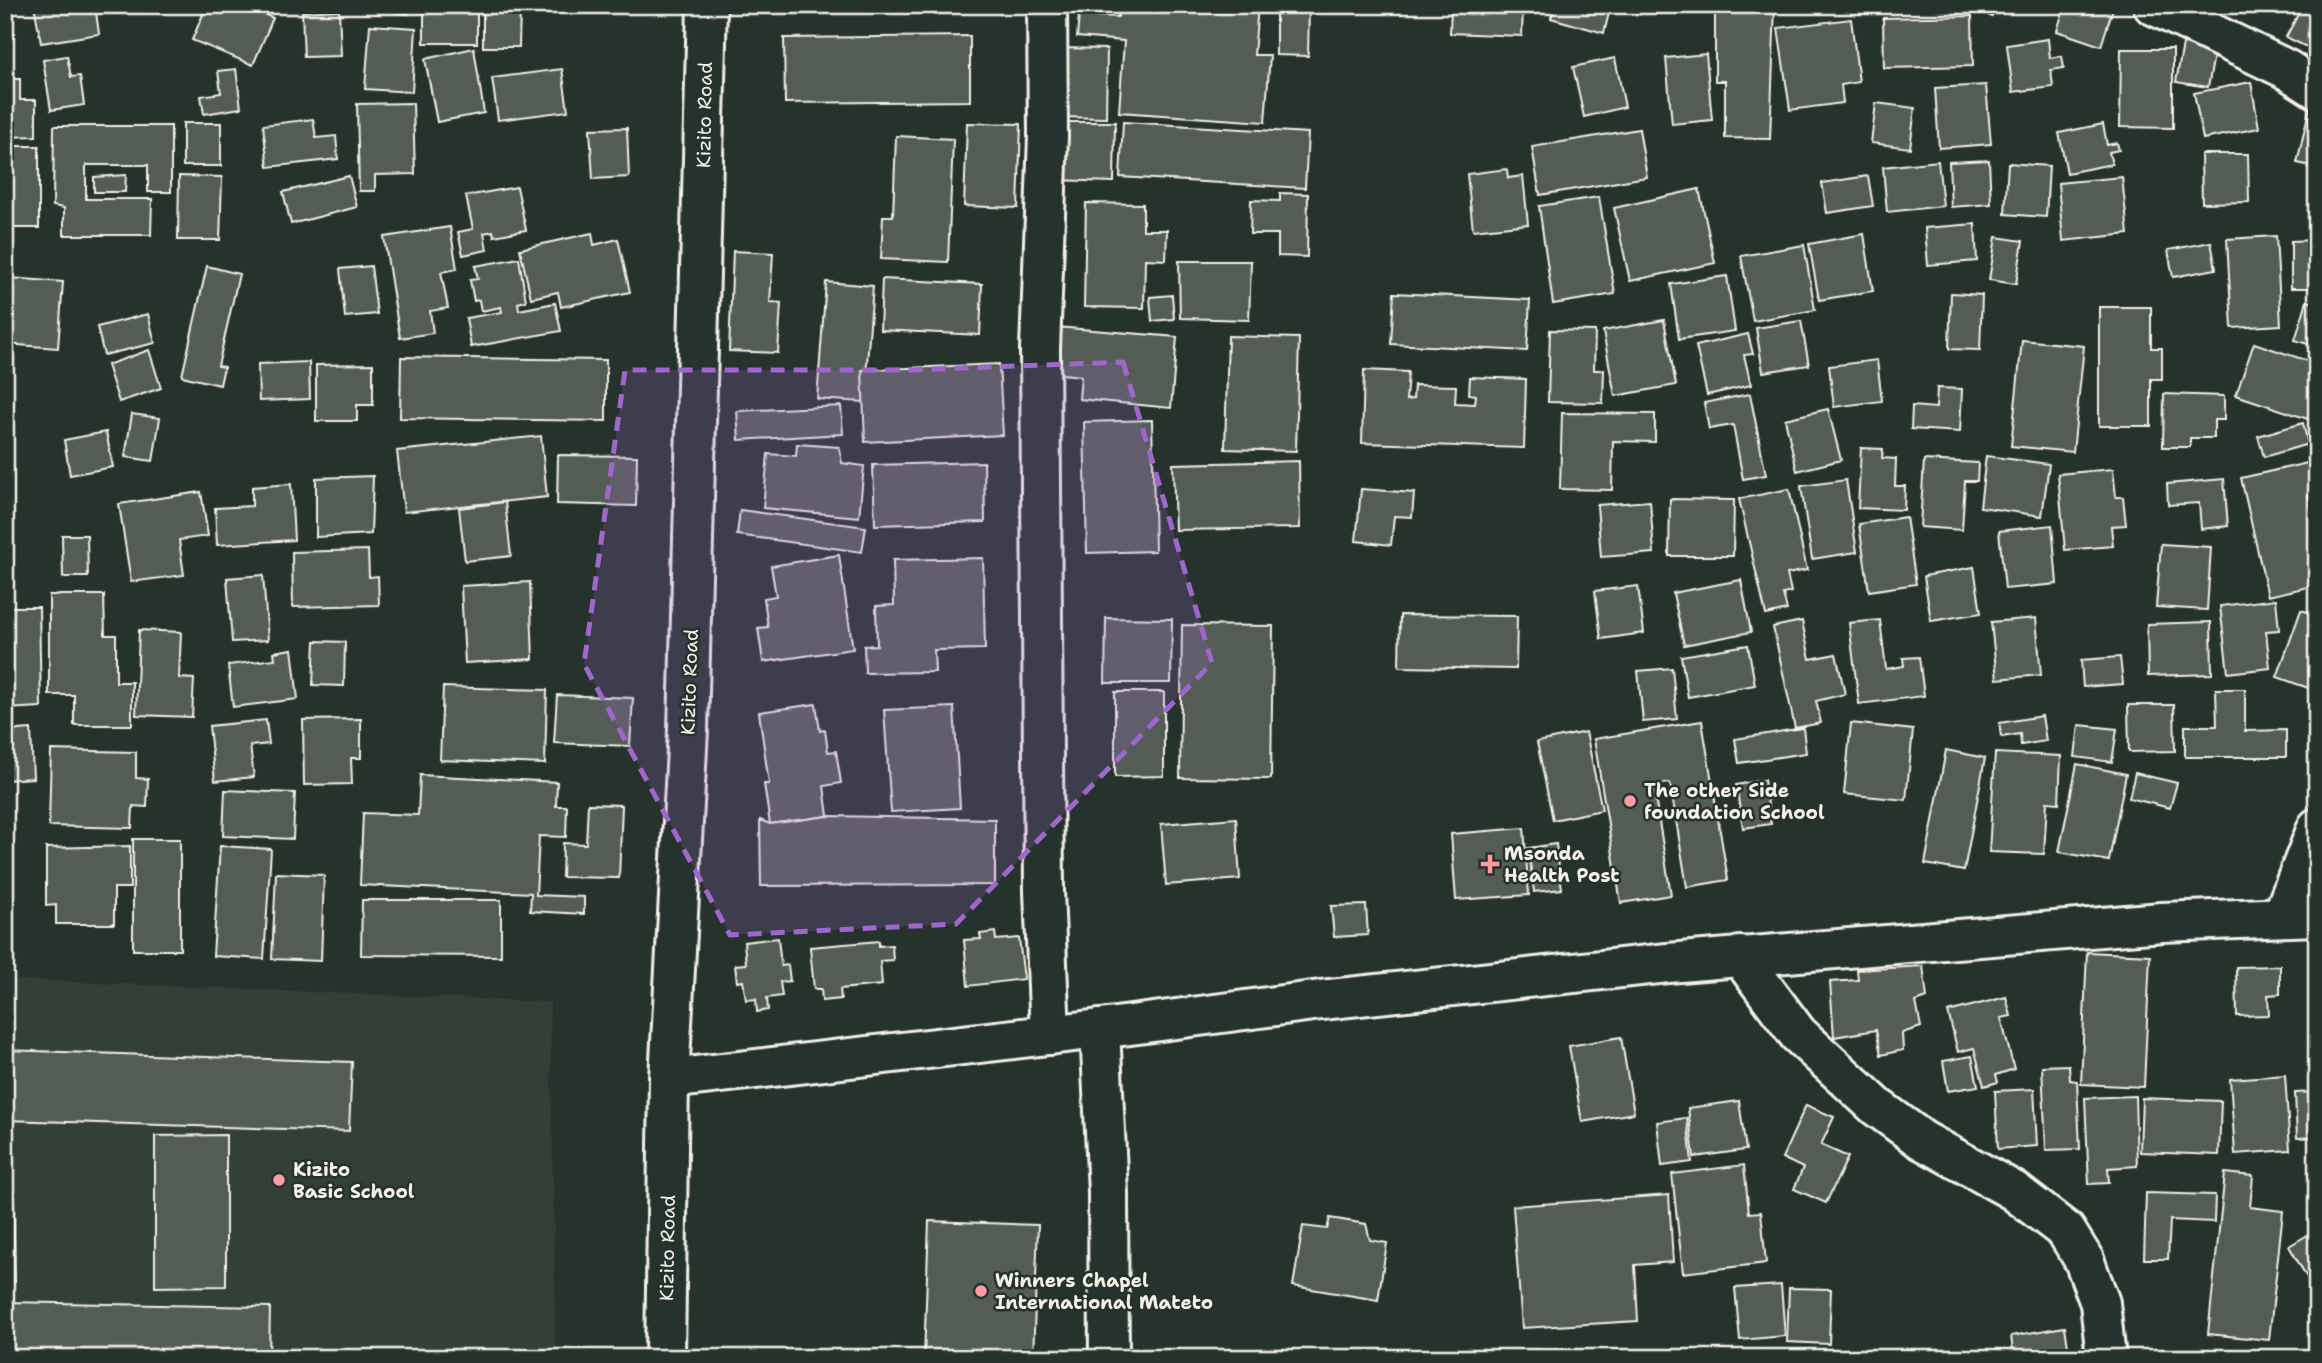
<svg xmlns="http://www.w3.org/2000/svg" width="2322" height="1363" viewBox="0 0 2322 1363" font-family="'Shantell Sans',sans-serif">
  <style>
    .built { fill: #333f39 }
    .building { fill: #525c55; stroke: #f4f1e8; stroke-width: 2 }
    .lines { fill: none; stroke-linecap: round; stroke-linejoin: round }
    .minor-casing { stroke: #f4f1e8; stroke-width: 44 }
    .minor { stroke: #26332d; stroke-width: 38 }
    .marked { fill: #9f67cb; fill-opacity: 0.2; stroke: #9f67cb; stroke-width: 5; stroke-dasharray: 14 9; stroke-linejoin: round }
    .poi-dot { fill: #ff9aa2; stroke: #26332d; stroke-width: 2.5 }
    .labels { text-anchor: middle; stroke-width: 5; stroke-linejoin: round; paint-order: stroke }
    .street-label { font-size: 19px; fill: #f4f1e8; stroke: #26332d }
    .poi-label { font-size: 19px; font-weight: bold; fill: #f4f1e8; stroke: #26332d; text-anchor: start }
  </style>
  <rect width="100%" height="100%" fill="#26332d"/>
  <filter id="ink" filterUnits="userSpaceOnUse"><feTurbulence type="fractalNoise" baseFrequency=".0143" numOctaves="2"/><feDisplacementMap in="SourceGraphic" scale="14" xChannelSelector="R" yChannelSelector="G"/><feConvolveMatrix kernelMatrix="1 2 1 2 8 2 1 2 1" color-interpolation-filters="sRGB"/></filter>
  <g filter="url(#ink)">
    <polygon class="built" points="5,979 550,1002 556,1358 5,1358"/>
    <g class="building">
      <polygon points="34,5 95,5 99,34 41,43"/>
      <polygon points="207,5 242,5 273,18 253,65 192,40"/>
      <polygon points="353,5 410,5 408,14"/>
      <rect x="424" y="5" width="53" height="38"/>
      <polygon points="483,5 520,5 519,47 483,47"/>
      <rect x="1054" y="5" width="54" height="6"/>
      <polygon points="1119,5 1258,5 1254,55 1270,55 1265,122 1119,112 1124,41 1077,37 1079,15 1118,17"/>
      <polygon points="1276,5 1309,5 1308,56 1276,55"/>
      <polygon points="1451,5 1523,5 1522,36 1450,33"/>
      <polygon points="1555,5 1611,5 1604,33 1551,18"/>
      <polygon points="1715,5 1775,5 1770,139 1725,138 1725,81 1715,81"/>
      <polygon points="1917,5 1945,5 1944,10"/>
      <polygon points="1968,5 1997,5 1992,17"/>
      <polygon points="2065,5 2114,5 2101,46 2057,31"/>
      <polygon points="2303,5 2317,5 2317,52 2286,37"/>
      <polygon points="339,10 341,56 304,57 302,12"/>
      <polygon points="1972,16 1973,66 1884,68 1883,18"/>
      <polygon points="1851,19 1859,82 1841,85 1843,103 1790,110 1778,28"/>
      <polygon points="370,25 416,28 412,92 365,89"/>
      <polygon points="970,36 970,101 785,103 784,38"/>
      <polygon points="2048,39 2050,58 2062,56 2064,68 2051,70 2053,87 2013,92 2007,45"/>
      <polygon points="2183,44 2215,50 2208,87 2176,82"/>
      <polygon points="474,48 484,113 437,122 425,59"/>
      <polygon points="1058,48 1107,49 1106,118 1057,117"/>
      <polygon points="2121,49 2173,49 2173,128 2120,127"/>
      <polygon points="1706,54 1712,120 1672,124 1666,58"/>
      <polygon points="67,56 71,77 80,76 84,105 51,110 43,60"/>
      <polygon points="1615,58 1625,107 1584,117 1573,67"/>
      <polygon points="236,69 241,108 204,114 201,96 221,93 218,71"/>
      <polygon points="562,69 568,111 498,120 492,78"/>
      <polygon points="5,79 20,79 20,100 36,100 36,136 5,137"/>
      <polygon points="2251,82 2259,128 2203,139 2194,93"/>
      <polygon points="1986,85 1991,144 1939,148 1935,88"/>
      <polygon points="413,103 415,174 375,175 375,191 359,191 357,104"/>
      <polygon points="1876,103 1915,108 1910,148 1871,143"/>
      <polygon points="2309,110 2317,111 2317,143 2312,166 2297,163"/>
      <polygon points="313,119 316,138 336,136 338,159 268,167 263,125"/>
      <polygon points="1056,122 1115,122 1114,182 1055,180"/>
      <polygon points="1123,122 1308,133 1305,188 1120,177"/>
      <rect x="183" y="123" width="38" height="43"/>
      <polygon points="967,123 1021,124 1018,208 964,206"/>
      <polygon points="2103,124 2107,145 2117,143 2119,150 2109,152 2112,164 2067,173 2059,133"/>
      <polygon points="54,126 171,126 171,192 148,192 148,165 86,165 86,199 152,199 151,235 64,235 64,208 53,206"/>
      <polygon points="627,128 629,177 593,179 590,129"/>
      <polygon points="1639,129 1647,177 1540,195 1532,147"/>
      <polygon points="896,136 953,139 948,262 881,259 883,216 893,216"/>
      <rect x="5" y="146" width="34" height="82"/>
      <polygon points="2201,154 2248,154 2249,202 2202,203"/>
      <polygon points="1989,160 1991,204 1951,207 1949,162"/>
      <polygon points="1938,161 1943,206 1887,212 1883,167"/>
      <polygon points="2008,163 2049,166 2046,217 2005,214"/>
      <polygon points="1507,169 1508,178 1523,176 1528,224 1473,230 1467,174"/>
      <polygon points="126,175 125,192 94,192 94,177"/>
      <polygon points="179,176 222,177 220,240 178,240"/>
      <polygon points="349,176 357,207 291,224 283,192"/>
      <polygon points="1868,176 1873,206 1827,213 1822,183"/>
      <polygon points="2122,177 2128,234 2063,241 2058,183"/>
      <polygon points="517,187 526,230 494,236 493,231 484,233 487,250 463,255 458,232 473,229 466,196"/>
      <polygon points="1699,189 1715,263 1630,281 1614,208"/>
      <polygon points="1280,193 1308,194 1307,257 1278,256 1278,234 1250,234 1251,200 1280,201"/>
      <polygon points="1599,197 1615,294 1553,304 1539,206"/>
      <polygon points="1086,203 1143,204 1143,230 1167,230 1166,260 1145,259 1144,308 1084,307"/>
      <polygon points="1975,224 1977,261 1928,265 1925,228"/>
      <polygon points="450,227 457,269 441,272 448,308 430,311 433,333 400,338 384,237"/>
      <polygon points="592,233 594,245 618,239 630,292 561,307 558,292 531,298 520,249"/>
      <polygon points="1864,234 1873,291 1819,300 1809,244"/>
      <polygon points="2276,236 2281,325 2232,328 2227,239"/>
      <polygon points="1996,237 2023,241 2016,284 1989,280"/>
      <polygon points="2317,240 2317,288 2291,288 2291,241"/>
      <polygon points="2211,242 2216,269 2173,277 2168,250"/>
      <polygon points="1804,245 1815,310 1753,321 1741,256"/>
      <polygon points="733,251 773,253 770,302 781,303 778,353 729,351"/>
      <polygon points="519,258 526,301 518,303 519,310 555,303 561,331 471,347 466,318 502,312 501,307 481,311 479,300 474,301 470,280 478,279 475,266"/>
      <polygon points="1179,261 1251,261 1249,320 1180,318"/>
      <polygon points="207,266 239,274 218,366 224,367 220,385 182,376"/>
      <polygon points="371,266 377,314 345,317 340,269"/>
      <polygon points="1727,276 1735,331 1679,339 1671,284"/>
      <polygon points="9,278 63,282 58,348 5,344"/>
      <polygon points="882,279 982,284 980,335 880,330"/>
      <polygon points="826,282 873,286 864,402 817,399"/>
      <polygon points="1394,293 1530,300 1527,351 1391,344"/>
      <polygon points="1951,293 1982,295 1980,350 1949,349"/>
      <polygon points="1172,295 1174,319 1152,321 1150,297"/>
      <polygon points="2307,301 2317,304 2317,347 2295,340"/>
      <polygon points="2099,307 2151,307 2151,348 2162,348 2162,379 2151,379 2151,426 2099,426"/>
      <polygon points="148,314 155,343 104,355 97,327"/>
      <polygon points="1664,320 1676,385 1615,396 1603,331"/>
      <polygon points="1801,321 1809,365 1763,372 1756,328"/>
      <polygon points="1056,327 1177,337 1171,408 1079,399 1081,376 1052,373"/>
      <polygon points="1550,330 1595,331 1594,370 1604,370 1603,403 1548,402"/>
      <polygon points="1748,334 1753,354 1744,355 1751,385 1707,395 1696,346"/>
      <polygon points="1228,336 1299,338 1296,451 1225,449"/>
      <polygon points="2022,340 2084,346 2073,452 2011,446"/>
      <polygon points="2254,343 2317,364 2317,422 2236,395"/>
      <polygon points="149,350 161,388 119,402 107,365"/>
      <polygon points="401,357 606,360 606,421 400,418"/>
      <polygon points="1877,360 1882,401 1834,407 1829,366"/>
      <polygon points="309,362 310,399 259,401 258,364"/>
      <polygon points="373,364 373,405 357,405 357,421 316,421 316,365"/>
      <polygon points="999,364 1003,435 865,442 862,370"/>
      <polygon points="1364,370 1408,372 1406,400 1413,399 1414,385 1456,386 1455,403 1475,404 1476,395 1469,394 1470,377 1526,379 1524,448 1362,443"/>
      <polygon points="1937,388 1962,389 1960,432 1911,429 1912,406 1936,408"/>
      <polygon points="1750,394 1766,475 1743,479 1733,425 1709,429 1704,403"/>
      <polygon points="2164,394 2224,396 2224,420 2214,420 2214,438 2190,438 2190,447 2163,447"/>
      <polygon points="841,406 843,434 739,440 737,411"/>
      <polygon points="1828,409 1841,460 1797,471 1785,419"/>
      <polygon points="1562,413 1655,414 1655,442 1613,441 1612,490 1560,489"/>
      <polygon points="132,414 160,418 153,461 125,457"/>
      <polygon points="1152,420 1155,551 1087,553 1084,422"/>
      <polygon points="2303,423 2308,444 2264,457 2258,436"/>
      <polygon points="106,432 113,467 70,475 64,440"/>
      <polygon points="541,436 547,497 404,512 397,451"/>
      <polygon points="797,444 839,447 842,463 864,466 859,517 763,508 768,454 796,456"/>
      <polygon points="1861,448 1883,449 1882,458 1896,459 1895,486 1905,486 1904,510 1858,508"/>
      <polygon points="558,455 637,456 636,506 557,504"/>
      <polygon points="1986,456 2049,464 2042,516 1980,507"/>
      <polygon points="1924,460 1978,463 1977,481 1965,481 1962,530 1920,527"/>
      <polygon points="1299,461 1300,528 1175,530 1173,464"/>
      <polygon points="984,462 985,522 875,525 873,465"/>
      <polygon points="2312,462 2317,495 2308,496 2313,520 2317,519 2317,585 2268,596 2241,478"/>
      <polygon points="2113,469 2116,497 2123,497 2126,525 2111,526 2113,546 2065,550 2058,474"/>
      <polygon points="373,476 371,534 316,537 316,478"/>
      <polygon points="2224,479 2228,526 2201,529 2199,503 2168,505 2167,484"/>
      <polygon points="1846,480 1857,552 1812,559 1801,486"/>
      <polygon points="291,484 294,540 217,545 215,508 252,506 252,487"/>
      <polygon points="1361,489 1414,493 1412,517 1394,516 1391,545 1356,541"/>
      <polygon points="1789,489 1807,570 1787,574 1791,592 1783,594 1787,610 1766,615 1739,499"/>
      <polygon points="201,492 208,536 179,540 184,575 131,582 119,504"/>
      <polygon points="1670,499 1734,500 1733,556 1669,556"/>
      <polygon points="1650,501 1654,553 1601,557 1597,505"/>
      <polygon points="505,502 511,556 465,561 459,508"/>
      <polygon points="740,510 866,527 862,552 737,535"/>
      <polygon points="1906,517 1916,584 1869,591 1859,524"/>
      <polygon points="2052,525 2057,584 2005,589 1999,531"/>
      <polygon points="62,535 87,535 88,577 63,577"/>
      <polygon points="2161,544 2211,547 2207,610 2156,607"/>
      <polygon points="368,550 369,577 378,576 379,605 293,607 292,552"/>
      <polygon points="839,555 853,649 763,662 758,628 768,627 764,598 776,596 771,566"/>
      <polygon points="983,558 985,649 934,650 935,672 865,673 864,646 877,645 876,606 894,605 893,560"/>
      <polygon points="1974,567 1981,613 1931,621 1924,576"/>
      <polygon points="263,575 268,640 232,642 227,578"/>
      <polygon points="1741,580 1751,632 1684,645 1673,593"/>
      <polygon points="530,582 533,659 465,663 461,586"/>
      <polygon points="1638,586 1644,633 1601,639 1595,591"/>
      <polygon points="49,595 104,595 105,635 116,635 116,682 132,682 132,725 74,725 74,695 49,695"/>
      <polygon points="2276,599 2279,630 2266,631 2270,668 2228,673 2220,606"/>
      <polygon points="5,607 39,607 41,707 5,709"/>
      <polygon points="2301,610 2317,615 2317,691 2277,677"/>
      <polygon points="1400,615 1517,616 1516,669 1399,667"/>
      <polygon points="1106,618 1172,619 1171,683 1105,683"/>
      <polygon points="2036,618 2041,675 1997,679 1991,622"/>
      <polygon points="1880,620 1886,669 1904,666 1903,658 1919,657 1924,696 1859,704 1849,623"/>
      <polygon points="1802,621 1810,659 1836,654 1845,694 1816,701 1821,723 1795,728 1773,627"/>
      <polygon points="2211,622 2212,674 2148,676 2147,624"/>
      <polygon points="1182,625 1273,626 1271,779 1180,778"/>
      <polygon points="139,630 181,632 179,678 194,679 192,717 136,715"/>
      <polygon points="315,641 345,642 344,686 313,685"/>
      <polygon points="1748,645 1755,685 1688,697 1681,656"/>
      <polygon points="292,649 298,699 233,707 228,665 275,659 274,652"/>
      <polygon points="2120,657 2123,684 2083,687 2081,660"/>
      <polygon points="1672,668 1677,719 1643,722 1638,671"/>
      <polygon points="443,687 547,690 545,764 440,760"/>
      <polygon points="2216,689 2245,689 2245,731 2286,730 2286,757 2185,757 2185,726 2217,726"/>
      <polygon points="1115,692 1164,692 1164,776 1115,777"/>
      <polygon points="557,695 633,698 630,746 554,743"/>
      <polygon points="816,704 820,731 825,730 828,752 836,751 841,783 824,786 828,816 770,824 764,784 769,784 759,712"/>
      <polygon points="2128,705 2174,705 2175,751 2129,752"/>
      <polygon points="954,707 960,808 891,812 884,710"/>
      <polygon points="2042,716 2046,741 2021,745 2020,734 2002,737 1999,723"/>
      <polygon points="361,719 361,758 351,758 352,784 304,785 303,720"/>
      <polygon points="266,720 269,744 250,746 254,777 215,781 209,726"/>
      <polygon points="1702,721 1728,880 1687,887 1670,783 1653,785 1671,895 1621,903 1594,739"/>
      <polygon points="1851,723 1913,730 1906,800 1844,794"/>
      <polygon points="2079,725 2117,729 2112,762 2075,757"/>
      <polygon points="1803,728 1806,753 1739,763 1735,739"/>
      <polygon points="31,729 33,778 5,780 5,731"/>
      <polygon points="1586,732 1602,810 1553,820 1537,742"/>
      <polygon points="51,750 136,752 136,778 148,779 147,807 133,806 132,828 49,826"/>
      <polygon points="1946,750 1985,758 1964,871 1925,864"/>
      <polygon points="1995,753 2061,756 2059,803 2047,802 2044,854 1989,852"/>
      <polygon points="2077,764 2126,774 2109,861 2059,852"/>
      <polygon points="2135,773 2177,783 2170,808 2129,798"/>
      <polygon points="420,775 557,782 556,806 567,806 566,837 539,836 536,895 584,897 584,914 530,911 531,893 360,885 363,813 418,815"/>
      <polygon points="1764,780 1771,824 1743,828 1736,785"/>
      <polygon points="225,790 295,793 293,839 223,836"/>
      <polygon points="588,804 622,805 619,878 562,877 563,843 586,844"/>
      <polygon points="828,816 995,819 995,885 761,886 760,820 770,824"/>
      <polygon points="1236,818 1240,879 1166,885 1161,824"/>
      <polygon points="1524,828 1529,895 1456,900 1451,834"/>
      <rect x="133" y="839" width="47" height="111"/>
      <polygon points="1556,844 1562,889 1534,892 1528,848"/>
      <polygon points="130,846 130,888 114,888 114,924 56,924 56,905 46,906 46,848"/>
      <polygon points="220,846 271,849 264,959 213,956"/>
      <polygon points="276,873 324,875 321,961 272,959"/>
      <polygon points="362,900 501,900 501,956 361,955"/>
      <polygon points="1366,905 1368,935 1334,937 1331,906"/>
      <polygon points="995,932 996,940 1019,938 1024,979 968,986 964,940 981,939 980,934"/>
      <polygon points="778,938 781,966 788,965 790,981 780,982 782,996 767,998 768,1010 757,1012 756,999 746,1000 743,981 737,982 735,965 746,964 744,942"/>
      <polygon points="879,941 879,946 892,945 893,960 880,961 882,985 840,989 841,999 822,1001 821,989 814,989 810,947"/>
      <polygon points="2087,952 2150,955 2144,1087 2081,1084"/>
      <polygon points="1923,966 1927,998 1916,1002 1921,1027 1902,1033 1903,1050 1881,1055 1876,1030 1834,1037 1830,982 1858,980 1857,970"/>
      <polygon points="2280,966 2280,994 2268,995 2269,1015 2237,1016 2236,967"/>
      <polygon points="2006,997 2011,1016 2001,1018 2014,1069 1996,1075 1998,1082 1984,1086 1974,1048 1958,1052 1948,1012"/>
      <polygon points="1621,1037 1634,1113 1582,1122 1569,1046"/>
      <polygon points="5,1050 352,1062 349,1131 5,1120"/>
      <polygon points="1972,1056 1978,1086 1948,1091 1943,1061"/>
      <polygon points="2069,1065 2070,1080 2077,1081 2080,1149 2046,1150 2042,1066"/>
      <polygon points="2285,1075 2290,1150 2235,1154 2230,1079"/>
      <polygon points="2034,1089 2037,1146 1998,1149 1995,1091"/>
      <polygon points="2317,1092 2317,1137 2297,1138 2295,1093"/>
      <polygon points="2135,1096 2137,1166 2108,1168 2109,1183 2089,1184 2085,1098"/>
      <polygon points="2142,1098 2221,1101 2219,1155 2140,1152"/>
      <polygon points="1739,1101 1746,1150 1694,1157 1688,1108"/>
      <polygon points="1806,1105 1834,1117 1821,1145 1848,1157 1826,1203 1794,1189 1803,1168 1782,1158"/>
      <polygon points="1687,1118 1692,1162 1662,1166 1657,1122"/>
      <polygon points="5,1135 12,1135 15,1282 5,1282"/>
      <polygon points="226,1135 226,1286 155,1287 155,1136"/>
      <polygon points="1744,1165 1749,1213 1761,1212 1766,1263 1683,1273 1672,1174"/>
      <polygon points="2225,1173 2253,1176 2250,1207 2283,1211 2269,1340 2208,1334"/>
      <polygon points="2146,1193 2215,1195 2214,1222 2170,1220 2168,1259 2144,1259"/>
      <polygon points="1669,1195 1673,1262 1635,1265 1638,1321 1522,1328 1513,1206"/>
      <polygon points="1330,1218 1366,1224 1370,1240 1387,1243 1378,1300 1293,1286 1303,1226 1327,1229"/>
      <polygon points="929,1221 1038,1225 1033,1358 924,1358"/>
      <polygon points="2311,1233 2317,1243 2317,1295 2289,1246"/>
      <polygon points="1781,1285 1785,1336 1740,1340 1735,1288"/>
      <polygon points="1789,1288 1831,1289 1829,1344 1787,1342"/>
      <polygon points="5,1302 270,1307 269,1358 5,1358"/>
      <polygon points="2065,1327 2070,1358 2014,1358 2011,1336"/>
      <polygon points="1758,1352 1759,1358 1709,1358"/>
      <polygon points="1492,1354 1492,1358 1466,1358 1466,1357"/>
    </g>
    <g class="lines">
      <defs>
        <g id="minor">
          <polyline points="1047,5 1048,136 1040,349 1044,891 1050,1035"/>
          <polyline points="2153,5 2286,69 2317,89"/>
          <polyline points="2283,915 2317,828"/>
          <polyline points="1740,956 1798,1034 1877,1107 1922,1140 2014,1191 2066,1231 2084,1260 2100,1303 2106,1358"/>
          <polyline points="1100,1029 1108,1193 1109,1358"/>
          <polyline points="669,1079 1100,1029 1321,1000 1668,963 2162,922 2317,916"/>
          <polyline points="665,1358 669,1079 688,730 707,5"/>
        </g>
      </defs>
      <use href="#minor" class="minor-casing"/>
      <use href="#minor" class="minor"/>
    </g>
  </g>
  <path class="marked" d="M 1123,362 L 1212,663 L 956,924 L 730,935 L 584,664 L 625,370 L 911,370 Z"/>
  <g class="poi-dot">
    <circle cx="1630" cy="801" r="7"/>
    <path d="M1486.5 853.5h7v7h7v7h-7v7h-7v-7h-7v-7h7z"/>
    <circle cx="279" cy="1180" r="7"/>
    <circle cx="981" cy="1291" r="7"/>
  </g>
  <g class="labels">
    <g class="street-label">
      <text transform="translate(704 115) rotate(-89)" y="7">Kizito Road</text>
      <text transform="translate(689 682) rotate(-88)" y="7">Kizito Road</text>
      <text transform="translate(667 1248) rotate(-89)" y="7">Kizito Road</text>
    </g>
    <g class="poi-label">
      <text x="1644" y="797">The other Side<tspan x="1644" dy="22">foundation School</tspan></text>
      <text x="1504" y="860">Msonda<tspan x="1504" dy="22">Health Post</tspan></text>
      <text x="293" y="1176">Kizito<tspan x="293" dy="22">Basic School</tspan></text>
      <text x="995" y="1287">Winners Chapel<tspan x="995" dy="22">International Mateto</tspan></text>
    </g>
  </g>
  <rect width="2322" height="1363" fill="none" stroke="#26332d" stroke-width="28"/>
  <rect x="14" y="14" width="2294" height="1335" fill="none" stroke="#f4f1e8" stroke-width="2.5" filter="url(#ink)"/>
</svg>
